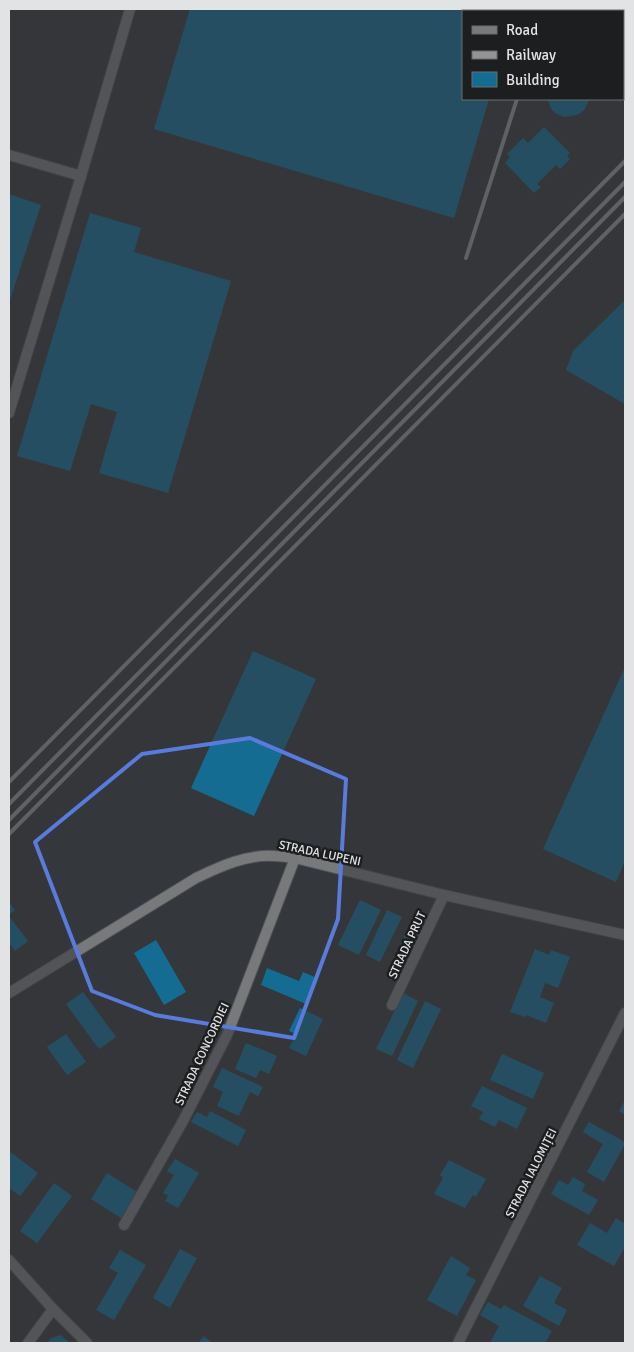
<svg xmlns="http://www.w3.org/2000/svg" width="634" height="1352" viewBox="0 0 634 1352" font-family="Signika,sans-serif">
  <style>
    .building { fill: #146c92 }
    .lines { fill: none; stroke-linecap: round; stroke-linejoin: round }
    .service-casing { stroke: #505356; stroke-width: 12 }
    .minor-casing { stroke: #505356; stroke-width: 12 }
    .tertiary-casing { stroke: #505356; stroke-width: 12 }
    .service { stroke: #78797b; stroke-width: 10 }
    .minor { stroke: #78797b; stroke-width: 10 }
    .tertiary { stroke: #78797b; stroke-width: 10 }
    .rail { stroke: #929497; stroke-width: 4 }
    .marked { fill: none; stroke: #587bdc; stroke-width: 4; stroke-linejoin: round }
    .labels { text-anchor: middle; stroke-width: 5; stroke-linejoin: round; paint-order: stroke }
    .street-label { font-size: 12px; fill: #e1e3e5; stroke: #1d1e20 }
  </style>
  <rect width="100%" height="100%" fill="#34373b"/>
  <g class="building">
    <polygon points="190,9 516,9 516,11 463,11 463,99 489,99 454,218 154,129"/>
    <polygon points="625,51 625,86 623,89 623,53"/>
    <polygon points="547,99 590,99 584,110 579,114 572,116 564,117 557,114 552,110"/>
    <polygon points="544,127 570,153 567,156 570,159 560,169 556,165 537,184 541,187 534,193 505,163 510,157 507,154 523,138 528,143"/>
    <polygon points="9,194 41,205 9,303"/>
    <polygon points="90,213 141,228 134,252 231,281 168,493 99,473 117,412 91,404 70,471 17,456"/>
    <polygon points="625,300 625,404 566,370 573,351"/>
    <polygon points="253,651 316,679 254,816 191,788"/>
    <polygon points="625,667 625,861 616,882 543,849"/>
    <polygon points="360,900 381,910 359,955 338,945"/>
    <polygon points="9,902 15,910 9,915"/>
    <polygon points="387,910 402,917 380,962 366,955"/>
    <polygon points="415,914 429,921 412,956 398,949"/>
    <polygon points="9,916 28,941 15,951 9,943"/>
    <polygon points="156,940 186,992 164,1005 134,953"/>
    <polygon points="535,949 549,955 551,950 570,957 558,988 545,983 540,997 554,1003 546,1023 526,1015 525,1017 510,1012"/>
    <polygon points="267,968 299,981 303,972 317,978 306,1004 261,985"/>
    <polygon points="83,992 116,1037 99,1049 66,1004"/>
    <polygon points="403,993 418,1001 392,1056 376,1049"/>
    <polygon points="425,1001 441,1009 413,1068 397,1060"/>
    <polygon points="300,1008 323,1019 306,1056 289,1048 296,1034 289,1031"/>
    <polygon points="66,1034 86,1062 67,1075 47,1047"/>
    <polygon points="246,1043 277,1056 269,1074 260,1070 256,1078 235,1069"/>
    <polygon points="502,1054 544,1073 533,1099 490,1080"/>
    <polygon points="222,1068 263,1087 258,1096 250,1092 239,1116 217,1106 223,1092 213,1087"/>
    <polygon points="482,1086 527,1108 517,1129 499,1120 495,1127 479,1119 483,1112 471,1106"/>
    <polygon points="625,1100 625,1115 619,1111"/>
    <polygon points="210,1111 246,1130 238,1146 191,1122 197,1112 207,1117"/>
    <polygon points="589,1122 625,1142 625,1144 604,1182 587,1172 603,1144 583,1132"/>
    <polygon points="9,1151 38,1173 20,1196 9,1188"/>
    <polygon points="175,1159 199,1173 178,1208 165,1201 168,1195 163,1193 174,1175 167,1171"/>
    <polygon points="449,1160 486,1179 476,1197 473,1195 465,1208 434,1194 443,1178 440,1175"/>
    <polygon points="107,1173 137,1192 121,1218 91,1199"/>
    <polygon points="573,1177 585,1184 582,1191 598,1200 589,1215 551,1194 559,1180 568,1185"/>
    <polygon points="54,1183 72,1196 37,1243 20,1231"/>
    <polygon points="616,1218 625,1224 625,1247 614,1266 577,1245 590,1223 607,1233"/>
    <polygon points="180,1249 197,1258 170,1308 153,1298"/>
    <polygon points="120,1250 146,1265 114,1320 96,1310 118,1273 109,1268"/>
    <polygon points="451,1256 470,1268 466,1275 476,1280 457,1316 427,1300"/>
    <polygon points="540,1276 562,1288 554,1303 567,1310 559,1326 523,1306"/>
    <polygon points="488,1302 501,1309 504,1305 552,1331 545,1343 490,1343 499,1326 480,1315"/>
    <polygon points="61,1335 70,1343 47,1343 51,1338"/>
    <polygon points="204,1336 212,1343 198,1343"/>
  </g>
  <g class="lines">
    <defs>
      <g id="service">
        <polyline points="9,155 81,176 130,9"/>
        <polyline points="9,413 81,176"/>
      </g>
      <g id="minor">
        <polyline points="392,1005 444,895"/>
        <polyline points="124,1225 183,1121 227,1035 295,858"/>
        <polyline points="28,1343 53,1309"/>
        <polyline points="458,1343 625,1013"/>
      </g>
      <g id="tertiary">
        <path d="M 9,993 L 196,878 C 221,866 247,854 275,856 C 282,856 288,857 295,858 L 444,895 L 625,935"/>
        <polyline points="9,1260 53,1309 87,1343"/>
      </g>
    </defs>
    <use href="#service" class="service-casing"/>
    <use href="#minor" class="minor-casing"/>
    <use href="#tertiary" class="tertiary-casing"/>
    <use href="#service" class="service"/>
    <use href="#minor" class="minor"/>
    <use href="#tertiary" class="tertiary"/>
    <g class="rail">
      <polyline points="544,11 545,9"/>
      <polyline points="466,258 517,99"/>
      <polyline points="9,782 625,161"/>
      <polyline points="9,804 625,182"/>
      <polyline points="9,820 625,197"/>
      <polyline points="9,834 625,214"/>
    </g>
  </g>
  <path d="M0 0H634V1352H0ZM 250,738 L 346,779 L 338,919 L 294,1038 L 155,1015 L 92,991 L 35,842 L 142,754 Z" fill="#34373b" fill-opacity=".55" fill-rule="evenodd"/>
  <path class="marked" d="M 250,738 L 346,779 L 338,919 L 294,1038 L 155,1015 L 92,991 L 35,842 L 142,754 Z"/>
  <g class="labels">
    <g class="street-label">
      <text transform="translate(320 853) rotate(12)" y="4">STRADA LUPENI</text>
      <text transform="translate(407 945) rotate(-65)" y="4">STRADA PRUT</text>
      <text transform="translate(202 1054) rotate(-65)" y="4">STRADA CONCORDIEI</text>
      <text transform="translate(531 1173) rotate(-63)" y="4">STRADA IALOMIȚEI</text>
    </g>
  </g>
  <rect width="634" height="1352" fill="none" stroke="#e1e3e5" stroke-width="20"/>
  <rect x="462" y="10" width="162" height="90" fill="#1d1e20" stroke="#6b6d6f"/>
  <rect x="472" y="26" width="25" height="8" fill="#78797b" stroke="#6b6d6f"/>
  <text x="506" y="35" font-size="15" fill="#e1e3e5">Road</text>
  <rect x="472" y="51" width="25" height="8" fill="#929497" stroke="#6b6d6f"/>
  <text x="506" y="60" font-size="15" fill="#e1e3e5">Railway</text>
  <rect x="472" y="72" width="25" height="15" fill="#146c92" stroke="#6b6d6f"/>
  <text x="506" y="85" font-size="15" fill="#e1e3e5">Building</text>
</svg>
